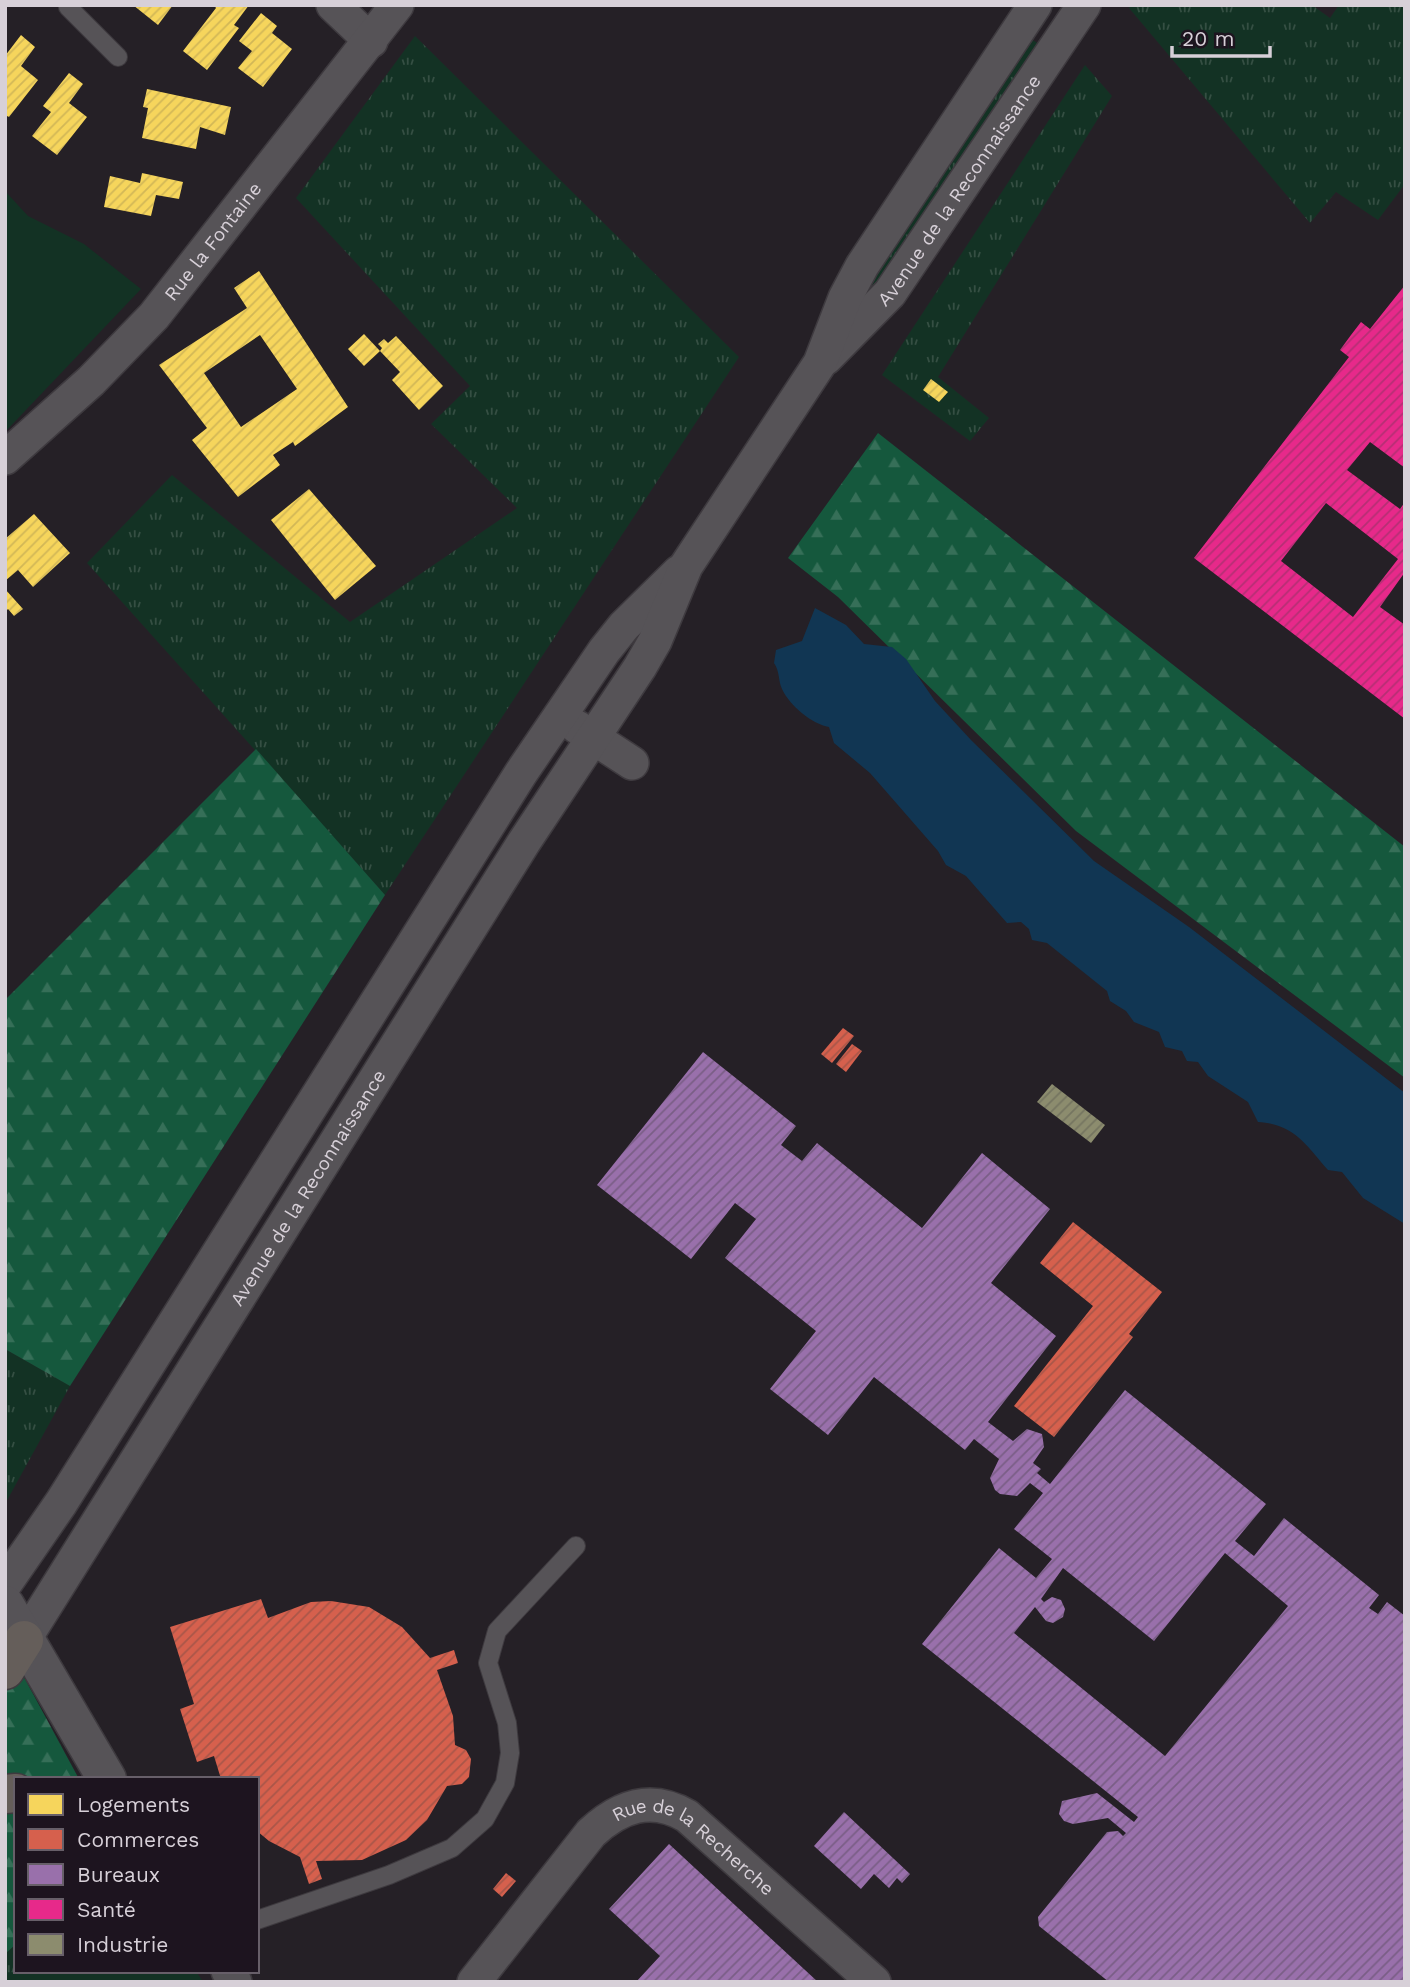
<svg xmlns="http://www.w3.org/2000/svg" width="1410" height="1987" viewBox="0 0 1410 1987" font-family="'Work Sans',sans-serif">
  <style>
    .grass { fill: url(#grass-tufts) }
    .forest { fill: url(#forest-firs) }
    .park { fill: #133224 }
    .water { fill: #113653 }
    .homes { fill: url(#homes-hatch); fill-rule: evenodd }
    .shops { fill: url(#shops-hatch) }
    .offices { fill: url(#offices-hatch); fill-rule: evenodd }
    .health { fill: url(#health-hatch); fill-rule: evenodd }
    .industry { fill: url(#industry-hatch) }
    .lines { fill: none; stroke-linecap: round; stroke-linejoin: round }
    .lane-casing { stroke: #3e3a3f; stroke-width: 20 }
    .street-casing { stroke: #3e3a3f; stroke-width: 36 }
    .secondary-casing { stroke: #3e3a3f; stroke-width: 41 }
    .primary-casing { stroke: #3e3a3f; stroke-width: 41 }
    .lane { stroke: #565357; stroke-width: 18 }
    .street { stroke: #565357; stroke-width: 33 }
    .secondary { stroke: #565357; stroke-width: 38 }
    .primary { stroke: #655e5a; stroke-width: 38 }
    .labels { text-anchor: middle; stroke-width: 7; stroke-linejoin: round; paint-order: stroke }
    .street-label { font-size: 19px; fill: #d7d0d8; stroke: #1d141f }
  </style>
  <defs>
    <pattern id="grass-tufts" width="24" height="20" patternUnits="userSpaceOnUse" patternTransform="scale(1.75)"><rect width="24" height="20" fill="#133224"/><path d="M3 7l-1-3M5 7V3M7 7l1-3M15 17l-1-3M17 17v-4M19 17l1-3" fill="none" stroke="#354f43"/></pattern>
    <pattern id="forest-firs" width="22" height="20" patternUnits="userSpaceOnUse" patternTransform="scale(1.75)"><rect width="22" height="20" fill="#15583d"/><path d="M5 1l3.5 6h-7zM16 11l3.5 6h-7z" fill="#366f58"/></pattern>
    <pattern id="homes-hatch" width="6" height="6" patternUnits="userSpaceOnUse" patternTransform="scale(1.75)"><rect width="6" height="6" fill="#f6d55c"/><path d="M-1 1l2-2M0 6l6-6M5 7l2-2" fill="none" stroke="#d2b757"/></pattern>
    <pattern id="shops-hatch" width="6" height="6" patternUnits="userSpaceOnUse" patternTransform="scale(1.75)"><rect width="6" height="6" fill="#d6604d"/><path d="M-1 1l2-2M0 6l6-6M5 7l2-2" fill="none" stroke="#a95649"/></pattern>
    <pattern id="offices-hatch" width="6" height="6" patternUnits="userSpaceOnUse" patternTransform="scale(1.75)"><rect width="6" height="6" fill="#9970ab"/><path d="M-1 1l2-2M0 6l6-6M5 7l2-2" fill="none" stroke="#7a5e86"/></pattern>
    <pattern id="health-hatch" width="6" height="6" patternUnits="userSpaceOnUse" patternTransform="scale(1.75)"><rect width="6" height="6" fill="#e7298a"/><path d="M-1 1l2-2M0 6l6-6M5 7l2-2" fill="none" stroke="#b52f74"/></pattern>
    <pattern id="industry-hatch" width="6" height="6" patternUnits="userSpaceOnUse" patternTransform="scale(1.75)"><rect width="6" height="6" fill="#8c8c6e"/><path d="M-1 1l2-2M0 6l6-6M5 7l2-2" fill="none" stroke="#757560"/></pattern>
  </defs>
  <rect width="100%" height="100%" fill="#252026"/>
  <g class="grass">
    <polygon points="1131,5 1312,5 1330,18 1339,5 1405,5 1405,184 1378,220 1336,192 1310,223 1129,8"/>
    <polygon points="1025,35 1045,48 863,305 870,267"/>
    <polygon points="415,36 739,357 385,895 87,563 172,475 350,622 517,508 431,424 470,386 296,198"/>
    <polygon points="1085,65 1112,96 938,377 989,418 970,441 882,375"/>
    <polygon points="5,1349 70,1386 5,1504"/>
    <polygon points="16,1944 16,1971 196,1971 203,1982 5,1982 5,1954"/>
  </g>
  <g class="forest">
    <polygon points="878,433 1405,847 1405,1078 1076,831 838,597 788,558"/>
    <polygon points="256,749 385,895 70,1386 5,1349 5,1000"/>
    <polygon points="5,1642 79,1779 16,1779 16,1944 5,1954"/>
  </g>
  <polygon class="park" points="5,191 28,216 84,244 141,289 5,432"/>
  <path class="water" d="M 815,608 L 846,625 L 864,644 L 892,647 L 906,659 L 935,701 L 971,740 L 1094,861 L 1189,927 L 1405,1093 L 1405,1224 L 1363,1198 L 1342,1172 L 1328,1170 C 1306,1145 1294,1124 1258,1122 L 1248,1102 L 1208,1076 L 1198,1062 L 1187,1061 L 1182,1051 L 1165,1047 L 1159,1032 L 1134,1022 L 1126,1011 L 1110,1001 L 1107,991 L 1047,943 L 1032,940 L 1029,929 L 1021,922 L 1007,923 L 966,876 L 946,865 L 938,851 L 870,773 L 834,743 L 829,727 C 812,724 790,706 782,689 C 778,680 780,672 774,663 L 776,650 L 802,641 Z"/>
  <g class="homes">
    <polygon points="133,5 173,5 158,25"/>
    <polygon points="214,5 249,5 234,25 239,28 207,70 183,51 216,8"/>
    <polygon points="261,13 277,26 272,33 292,49 263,87 238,68 252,51 239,41"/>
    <polygon points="21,35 35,47 21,66 38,80 9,117 5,115 5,56"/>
    <polygon points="69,73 83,84 69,103 87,117 57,155 32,136 51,112 43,106"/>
    <polygon points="147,89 231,107 225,135 200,127 196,149 142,138 148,108 143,107"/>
    <polygon points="142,173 183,182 179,199 156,195 151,216 104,207 110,176 140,183"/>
    <path d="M 259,271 L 348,407 L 295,446 L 293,442 L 273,455 L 280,465 L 238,497 L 192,440 L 207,428 L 159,365 L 247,308 L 234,288 ZM 260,335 L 297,389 L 241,427 L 204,373 Z"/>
    <polygon points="364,334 380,351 364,366 348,349"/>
    <polygon points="396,336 443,386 419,410 392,380 400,372 380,351 382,348 378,344 384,339 388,343"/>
    <polygon points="931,379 948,392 939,402 923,390"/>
    <polygon points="309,489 376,566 335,600 271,520"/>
    <polygon points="34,514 70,553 33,587 18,570 5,581 5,539"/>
    <polygon points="5,589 23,609 14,616 8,609 5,612"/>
  </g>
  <g class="shops">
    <polygon points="843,1028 854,1036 832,1063 821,1054"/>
    <polygon points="852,1044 862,1051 846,1072 836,1064"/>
    <polygon points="1073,1222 1162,1292 1129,1334 1133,1337 1054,1437 1014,1406 1093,1306 1040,1263"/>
    <polygon points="261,1599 268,1618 311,1602 331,1601 369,1607 402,1627 430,1658 454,1650 458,1663 437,1670 453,1716 455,1745 466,1750 471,1759 469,1777 462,1784 447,1786 427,1820 406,1840 362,1860 316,1861 322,1879 309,1884 300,1857 269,1841 257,1831 257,1779 221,1779 214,1756 197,1762 180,1709 194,1704 170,1627"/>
    <polygon points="506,1873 516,1881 502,1897 493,1889"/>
  </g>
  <g class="offices">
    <path d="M 703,1052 L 796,1126 L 781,1145 L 802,1161 L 817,1143 L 922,1228 L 982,1153 L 1050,1209 L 991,1283 L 1056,1336 L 988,1422 L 1013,1441 L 1027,1429 L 1042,1434 L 1044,1447 L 1033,1463 L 1041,1469 L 1037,1473 L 1050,1484 L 1125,1390 L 1266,1504 L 1235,1541 L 1254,1556 L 1284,1518 L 1379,1595 L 1369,1608 L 1378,1614 L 1387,1602 L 1405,1616 L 1405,1982 L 1109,1982 L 1039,1926 L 1038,1917 L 1107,1832 L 1118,1831 L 1123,1836 L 1126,1833 L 1108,1818 L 1073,1824 L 1064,1821 L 1059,1814 L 1062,1801 L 1097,1793 L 1134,1822 L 1138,1817 L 922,1644 L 999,1548 L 1036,1578 L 1052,1559 L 1014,1529 L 1043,1493 L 1030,1483 L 1017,1496 L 1000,1494 L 995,1490 L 990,1478 L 999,1459 L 974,1439 L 965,1450 L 874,1377 L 828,1435 L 770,1389 L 816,1331 L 725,1258 L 756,1219 L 735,1203 L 691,1259 L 597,1185 ZM 1225,1553 L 1288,1606 L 1165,1756 L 1014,1633 L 1035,1607 L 1046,1621 L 1053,1623 L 1063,1617 L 1065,1609 L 1061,1600 L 1052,1597 L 1044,1602 L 1041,1599 L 1063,1568 L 1154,1641 Z"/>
    <polygon points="844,1812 910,1874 902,1883 897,1878 889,1888 874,1874 861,1889 814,1846"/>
    <polygon points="669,1844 818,1982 636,1982 660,1956 609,1909"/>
  </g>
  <path class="health" d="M 1405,285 L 1405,468 L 1370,442 L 1347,470 L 1400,509 L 1405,502 L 1405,572 L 1380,607 L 1405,625 L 1405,719 L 1194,558 L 1349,357 L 1340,350 L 1351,335 L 1361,322 L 1370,329 ZM 1326,503 L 1398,559 L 1353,617 L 1281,561 Z"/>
  <polygon class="industry" points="1052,1084 1105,1125 1091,1143 1037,1102"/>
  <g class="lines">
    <defs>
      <g id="lane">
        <polyline points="68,7 118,57"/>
        <polyline points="257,1920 389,1875 452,1848 485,1819 505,1783 510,1753 507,1723 488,1663 497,1631 576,1546"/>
      </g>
      <g id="street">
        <polyline points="333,5 371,41"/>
        <path id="s1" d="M 826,358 L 890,293 L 1084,5"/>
        <path id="s2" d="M 5,458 L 91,381 L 154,316 L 397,5"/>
        <polyline points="577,727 632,763"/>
        <polyline points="5,1584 61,1503 521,773 604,651 624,626 679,572"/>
        <path id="s3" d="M 24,1640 L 524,842 L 640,667 L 655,641 L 686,566 L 820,363 L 845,298 L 862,266 L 1035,5"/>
        <polyline points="228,1971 235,1982"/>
        <path id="s4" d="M 474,1982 L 591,1833 C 620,1806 651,1795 687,1816 L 874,1982"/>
      </g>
      <polyline id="secondary" points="5,1605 107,1779"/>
      <g id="primary">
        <polyline points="5,1670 24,1640"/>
        <polyline points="5,1794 16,1793"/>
      </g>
    </defs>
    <use href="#lane" class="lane-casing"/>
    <use href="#street" class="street-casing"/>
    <use href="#secondary" class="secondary-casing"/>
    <use href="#primary" class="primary-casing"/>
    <use href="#lane" class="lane"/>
    <use href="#street" class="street"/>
    <use href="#secondary" class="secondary"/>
    <use href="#primary" class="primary"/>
  </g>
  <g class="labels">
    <g class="street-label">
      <text dy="7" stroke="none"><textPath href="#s1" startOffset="215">Avenue de la Reconnaissance</textPath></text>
      <text dy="7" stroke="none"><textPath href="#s2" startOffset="301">Rue la Fontaine</textPath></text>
      <text dy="7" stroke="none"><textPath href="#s3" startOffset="534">Avenue de la Reconnaissance</textPath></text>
      <text dy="7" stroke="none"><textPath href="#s4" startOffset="313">Rue de la Recherche</textPath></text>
    </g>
  </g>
  <rect width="1410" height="1987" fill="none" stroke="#d7d0d8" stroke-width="14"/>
  <rect x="14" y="1777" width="245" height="196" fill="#1d141f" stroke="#675f69" stroke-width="2"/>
  <rect x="28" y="1794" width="35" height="21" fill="#f6d55c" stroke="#675f69" stroke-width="2"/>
  <text x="77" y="1812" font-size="21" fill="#d7d0d8">Logements</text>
  <rect x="28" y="1829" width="35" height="21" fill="#d6604d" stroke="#675f69" stroke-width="2"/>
  <text x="77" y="1847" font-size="21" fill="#d7d0d8">Commerces</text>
  <rect x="28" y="1864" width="35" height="21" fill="#9970ab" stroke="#675f69" stroke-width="2"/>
  <text x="77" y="1882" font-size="21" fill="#d7d0d8">Bureaux</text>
  <rect x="28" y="1899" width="35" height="21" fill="#e7298a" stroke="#675f69" stroke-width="2"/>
  <text x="77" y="1917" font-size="21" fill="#d7d0d8">Santé</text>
  <rect x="28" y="1934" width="35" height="21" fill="#8c8c6e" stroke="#675f69" stroke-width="2"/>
  <text x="77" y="1952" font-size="21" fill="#d7d0d8">Industrie</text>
  <path d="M1172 46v10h98v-10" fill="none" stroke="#d7d0d8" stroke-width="3.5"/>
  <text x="1182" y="46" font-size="21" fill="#d7d0d8" stroke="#1d141f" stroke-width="5" paint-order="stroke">20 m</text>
</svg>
